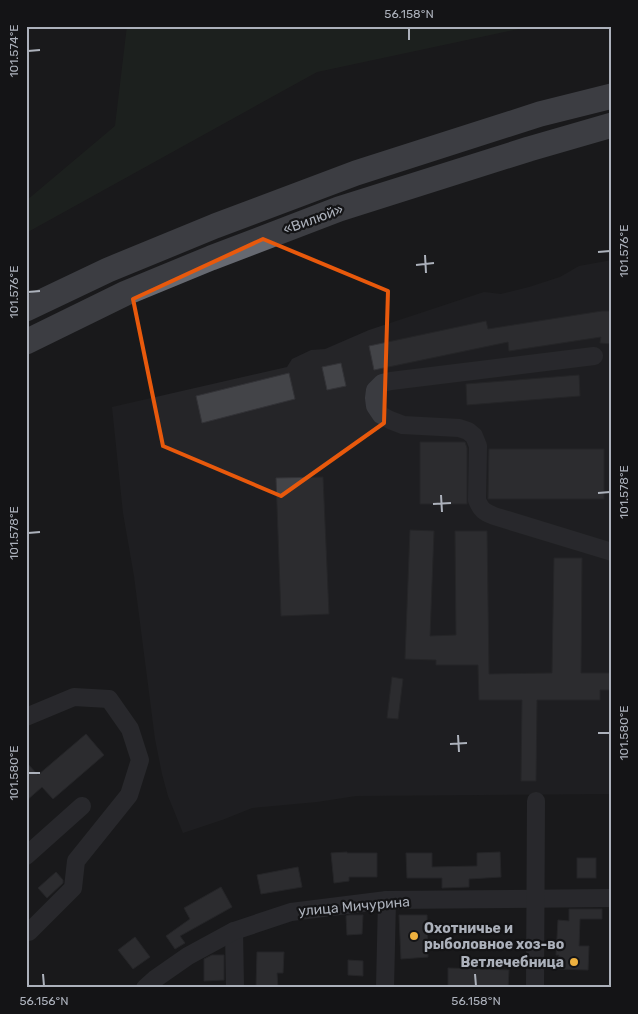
<svg xmlns="http://www.w3.org/2000/svg" width="638" height="1014" viewBox="0 0 638 1014" font-family="Rubik,sans-serif">
  <style>
    .built { fill: #252528 }
    .green { fill: #212922 }
    .building { fill: #434448; stroke: #333337 }
    .lines { fill: none; stroke-linecap: round; stroke-linejoin: round }
    .minor { stroke: #3a3b40; stroke-width: 18 }
    .highway { stroke: #666971; stroke-width: 25 }
    .marked { fill: none; stroke: #e8590c; stroke-width: 4; stroke-linejoin: round }
    .ticks { fill: none; stroke: #acb1bb; stroke-width: 2 }
    .poi-dot { fill: #eeb13f; stroke: #141416; stroke-width: 2 }
    .labels { text-anchor: middle; stroke-width: 4.5; stroke-linejoin: round; paint-order: stroke }
    .street-label { font-size: 14px; fill: #acb1bb; stroke: #141416 }
    .poi-label { font-size: 14px; font-weight: bold; fill: #acb1bb; stroke: #141416; text-anchor: start }
    .neatline { fill: none; stroke: #acb1bb; stroke-width: 2 }
    .ticks-label { font-size: 12px; text-anchor: middle; fill: #acb1bb }
  </style>
  <rect width="100%" height="100%" fill="#19191b"/>
  <polygon class="built" points="612,260 612,765 609,765 609,794 356,796 317,802 252,808 222,820 183,833 168,796 162,774 155,739 134,576 123,513 112,407 287,367 292,359 311,350 325,349 369,330 484,292 501,294 529,287 560,277 579,266"/>
  <polygon class="green" points="127,26 532,26 317,72 26,233 26,201 115,126"/>
  <g class="building">
    <polygon points="602,311 612,311 612,344 600,343 601,337 509,351 508,342 374,370 369,346 486,321 488,329"/>
    <polygon points="341,363 346,386 327,390 322,367"/>
    <polygon points="289,373 295,399 202,423 196,396"/>
    <polygon points="579,375 580,396 467,405 466,384"/>
    <polygon points="420,442 465,442 467,448 467,504 420,504"/>
    <polygon points="489,449 604,449 604,499 488,499"/>
    <polygon points="323,477 329,614 281,616 276,478"/>
    <polygon points="410,530 434,531 430,636 456,635 455,531 487,531 489,674 552,673 554,558 582,558 581,673 612,673 612,690 600,690 600,700 537,700 536,781 521,781 522,700 479,700 478,665 436,665 436,660 405,659"/>
    <polygon points="392,677 403,679 398,719 387,718"/>
    <polygon points="86,734 104,755 53,799 42,787 26,801 26,762 38,775"/>
    <polygon points="347,852 347,853 377,853 377,877 349,877 349,881 334,883 331,853"/>
    <polygon points="500,852 501,877 469,879 469,887 442,888 442,878 407,878 406,853 432,853 432,867 477,866 477,853"/>
    <rect x="577" y="858" width="19" height="20"/>
    <polygon points="298,867 302,887 261,894 257,875"/>
    <polygon points="56,872 63,880 63,883 47,898 38,888"/>
    <polygon points="221,887 232,907 180,936 185,943 175,949 166,936 190,919 184,908"/>
    <polygon points="569,909 602,909 602,919 580,919 579,946 589,946 588,970 558,969 559,955 556,955 558,920 569,921"/>
    <polygon points="349,915 363,915 362,934 347,935 346,916"/>
    <polygon points="399,915 427,915 428,957 401,959"/>
    <polygon points="135,937 150,957 133,969 118,950"/>
    <polygon points="257,952 284,952 283,973 277,973 278,988 256,988"/>
    <polygon points="212,955 224,955 224,980 204,981 204,959"/>
    <polygon points="348,960 363,961 363,976 348,975"/>
    <polygon points="448,968 509,970 508,988 448,988"/>
  </g>
  <g class="lines">
    <g class="minor">
      <path d="M 594,356 L 391,381 L 382,383 L 375,390 L 374,398 L 375,406 L 381,415 L 390,420 L 403,425 L 459,428 L 468,431 L 474,436 L 478,446 L 477,500 C 481,510 484,512 494,516 L 612,552"/>
      <polyline points="26,717 74,697 109,699 130,729 140,760 129,795 76,861 73,888 29,932 26,932"/>
      <polyline points="26,856 82,806"/>
      <polyline points="234,931 235,988"/>
      <polyline points="145,988 155,979 188,956 234,931 291,912 387,900 612,898"/>
      <polyline points="385,988 387,900"/>
      <polyline points="535,988 536,801"/>
    </g>
    <g class="highway">
      <polyline points="26,309 108,270 215,226 356,173 540,114 612,96"/>
      <polyline points="26,342 126,293 211,258 339,209 529,149 612,125"/>
    </g>
  </g>
  <path d="M0 0H638V1014H0ZM 263,239 L 388,291 L 384,423 L 281,496 L 163,446 L 133,299 Z" fill="#19191b" fill-opacity=".55" fill-rule="evenodd"/>
  <path class="marked" d="M 263,239 L 388,291 L 384,423 L 281,496 L 163,446 L 133,299 Z"/>
  <path class="ticks" d="M 409,28 L 409,40M 28,51 L 40,50M 598,252 L 610,251M 425,255 L 426,273M 416,265 L 434,263M 28,292 L 40,291M 598,493 L 610,492M 441,495 L 442,512M 433,504 L 451,503M 28,533 L 40,532M 598,733 L 610,733M 458,735 L 459,752M 450,744 L 467,743M 28,773 L 40,773M 43,974 L 44,986M 475,974 L 476,986"/>
  <g class="poi-dot">
    <circle cx="414" cy="936" r="5"/>
    <circle cx="574" cy="962" r="5"/>
  </g>
  <g class="labels">
    <g class="street-label">
      <text transform="translate(313 219) rotate(-20)" y="5">«Вилюй»</text>
      <text transform="translate(354 906) rotate(-5)" y="5">улица Мичурина</text>
    </g>
    <g class="poi-label">
      <text x="424" y="933">Охотничье и<tspan x="424" dy="16">рыболовное хоз-во</tspan></text>
      <text x="564" y="967" text-anchor="end">Ветлечебница</text>
    </g>
  </g>
  <rect width="638" height="1014" fill="none" stroke="#141416" stroke-width="55"/>
  <rect x="28" y="28" width="582" height="958" class="neatline"/>
  <g class="ticks-label">
    <text x="409" y="18">56.158°N</text>
    <text transform="translate(14 51) rotate(-90)" y="4">101.574°E</text>
    <text transform="translate(624 251) rotate(-90)" y="4">101.576°E</text>
    <text transform="translate(14 292) rotate(-90)" y="4">101.576°E</text>
    <text transform="translate(624 492) rotate(-90)" y="4">101.578°E</text>
    <text transform="translate(14 533) rotate(-90)" y="4">101.578°E</text>
    <text transform="translate(624 733) rotate(-90)" y="4">101.580°E</text>
    <text transform="translate(14 773) rotate(-90)" y="4">101.580°E</text>
    <text x="44" y="1005">56.156°N</text>
    <text x="476" y="1005">56.158°N</text>
  </g>
</svg>
